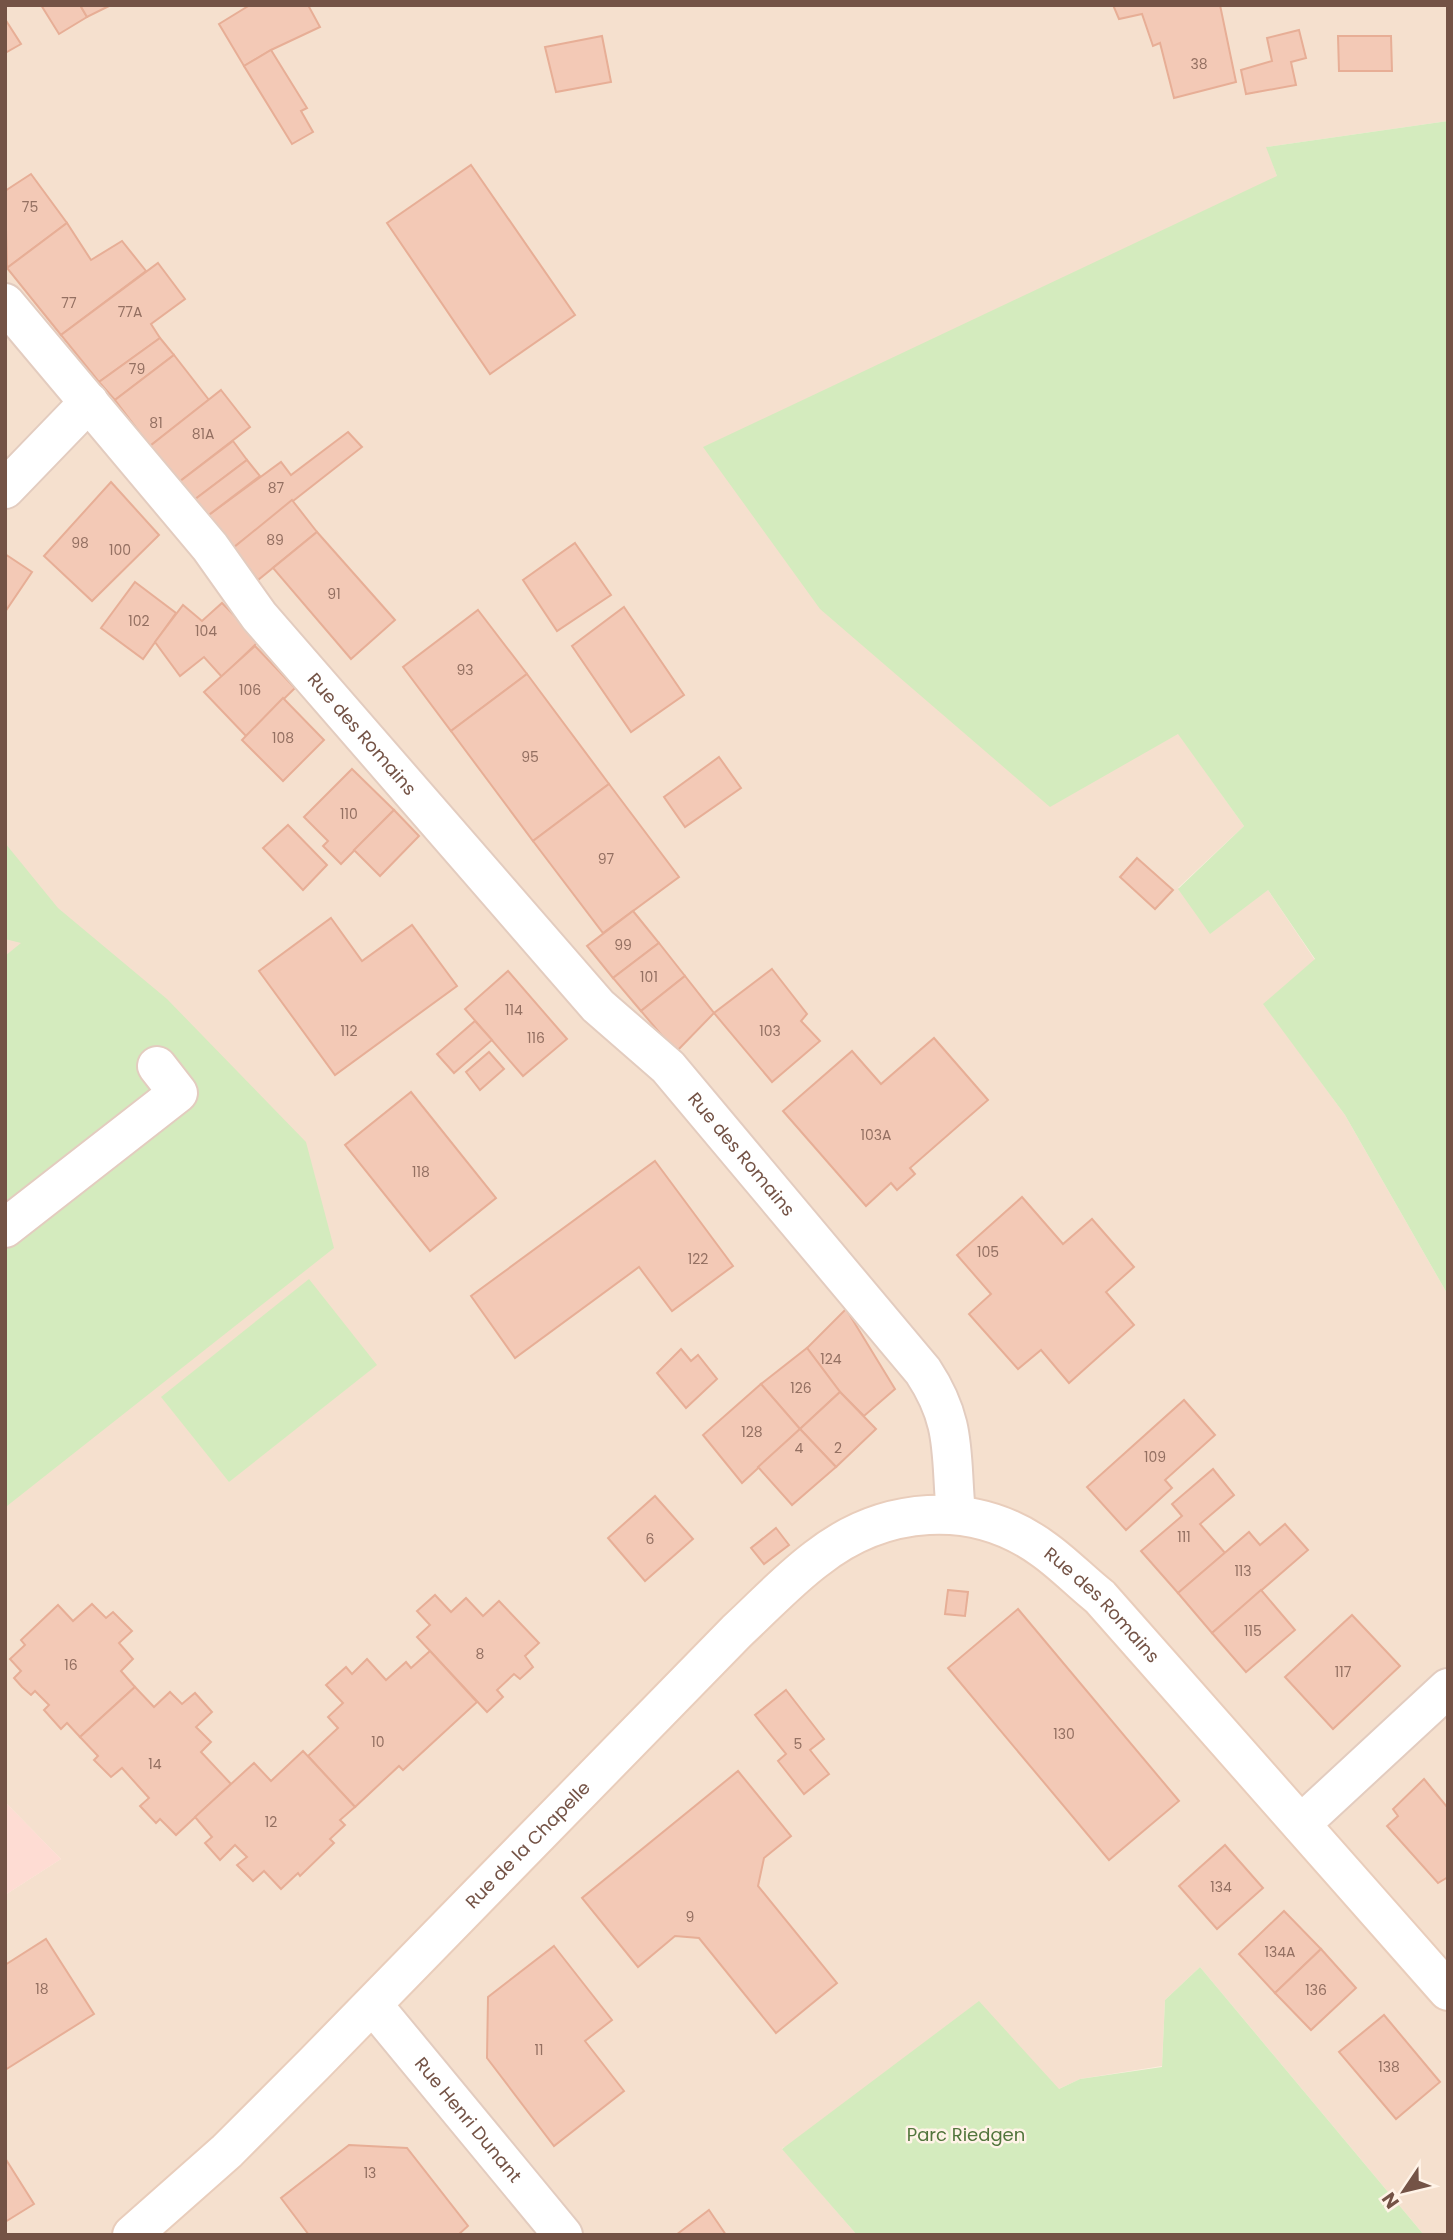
<svg xmlns="http://www.w3.org/2000/svg" width="1453" height="2240" viewBox="0 0 1453 2240" font-family="Poppins,sans-serif">
  <style>
    .residential { fill: #f5e0ce }
    .commercial { fill: #fedcd3 }
    .green { fill: #d4ebbe }
    .building { fill: #f3c9b6; stroke: #e7ae96; stroke-width: 2 }
    .lines { fill: none; stroke-linecap: round; stroke-linejoin: round }
    .street-casing { stroke: #e3ccbf; stroke-width: 42 }
    .secondary-casing { stroke: #e9cdbb; stroke-width: 42 }
    .street { stroke: #fff; stroke-width: 38 }
    .secondary { stroke: #fff; stroke-width: 38 }
    .labels { text-anchor: middle; stroke-width: 5; stroke-linejoin: round; paint-order: stroke }
    .number-label { font-size: 14px; fill: #947062 }
    .street-label { font-size: 18px; fill: #745346; stroke: #fff3e7 }
    .park-label { font-size: 18px; fill: #52753c; stroke: #fff3e7 }
  </style>
  <rect width="100%" height="100%" fill="#fdefe0"/>
  <polygon class="residential" points="5,5 1448,5 1448,121 1267,147 1277,176 1178,733 1244,826 1178,888 1268,890 1315,960 1264,1004 1345,1115 1448,1295 1448,2235 1424,2235 1200,1967 1165,2000 1162,2066 1080,2079 1059,2089 782,2148 857,2235 5,2235 5,1895 61,1859 5,1802"/>
  <polygon class="commercial" points="5,1802 61,1859 5,1895"/>
  <g class="green">
    <polygon points="1448,121 1448,1295 1345,1115 1263,1004 1315,959 1268,890 1210,934 1178,889 1244,826 1178,734 1050,807 820,609 703,447 1277,176 1266,147"/>
    <polygon points="5,843 58,908 167,999 306,1142 334,1248 7,1506 5,956 21,943 5,939"/>
    <polygon points="309,1279 377,1365 229,1482 161,1397"/>
    <polygon points="1200,1967 1424,2235 857,2235 782,2149 979,2001 1059,2089 1080,2079 1162,2067 1165,2000"/>
  </g>
  <g class="building">
    <polygon points="41,5 80,5 87,17 59,34"/>
    <polygon points="80,5 111,5 87,17"/>
    <polygon points="250,5 308,5 320,27 271,50 244,66 219,24"/>
    <polygon points="1113,5 1220,5 1236,82 1174,98 1160,43 1153,46 1142,14 1119,19"/>
    <polygon points="5,19 21,44 5,53"/>
    <polygon points="1299,30 1306,58 1291,62 1296,85 1246,94 1241,70 1272,61 1267,38"/>
    <polygon points="602,36 611,82 556,92 545,47"/>
    <polygon points="1338,36 1391,36 1392,71 1339,71"/>
    <polygon points="271,50 307,108 301,111 313,132 292,144 244,66"/>
    <polygon points="471,165 575,315 490,374 387,223"/>
    <polygon points="31,174 67,223 7,268 5,191"/>
    <polygon points="67,223 91,260 122,241 146,271 61,335 7,268"/>
    <polygon points="158,263 185,299 151,324 160,338 99,382 61,335"/>
    <polygon points="160,338 174,355 115,400 99,382"/>
    <polygon points="174,355 209,400 150,446 115,400"/>
    <polygon points="221,390 250,427 179,482 150,446"/>
    <polygon points="348,432 362,447 233,548 206,517 281,462 291,475"/>
    <polygon points="233,441 247,460 194,500 179,482"/>
    <polygon points="247,460 260,476 206,517 194,500"/>
    <polygon points="111,482 159,535 92,601 44,556"/>
    <polygon points="292,500 317,532 258,580 233,548"/>
    <polygon points="317,532 395,620 351,659 273,568"/>
    <polygon points="575,543 611,595 557,631 523,580"/>
    <polygon points="5,554 32,572 5,612"/>
    <polygon points="135,582 176,613 143,659 101,628"/>
    <polygon points="222,603 259,641 222,677 204,657 180,676 155,642 183,605 202,621"/>
    <polygon points="624,607 684,695 631,732 572,646"/>
    <polygon points="478,610 527,674 451,731 403,667"/>
    <polygon points="255,646 295,688 246,736 204,692"/>
    <polygon points="527,674 609,784 533,841 451,731"/>
    <polygon points="283,698 324,740 283,781 242,740"/>
    <polygon points="719,757 741,788 685,827 664,797"/>
    <polygon points="352,769 394,810 341,864 323,846 328,841 304,817"/>
    <polygon points="609,784 679,877 603,933 533,841"/>
    <polygon points="394,810 419,836 380,876 354,850"/>
    <polygon points="288,825 327,865 303,890 263,848"/>
    <polygon points="1137,858 1173,890 1155,909 1120,877"/>
    <polygon points="633,911 659,943 613,978 587,946"/>
    <polygon points="331,918 362,961 412,925 457,986 335,1075 259,971"/>
    <polygon points="659,943 685,976 641,1011 613,978"/>
    <polygon points="772,969 807,1014 801,1021 820,1041 772,1082 714,1013"/>
    <polygon points="508,971 567,1039 523,1076 465,1009"/>
    <polygon points="685,976 714,1013 676,1052 641,1011"/>
    <polygon points="475,1021 492,1040 454,1073 437,1054"/>
    <polygon points="934,1038 988,1100 910,1168 915,1174 897,1190 891,1183 866,1206 783,1111 852,1051 881,1084"/>
    <polygon points="489,1052 504,1069 480,1090 466,1072"/>
    <polygon points="411,1092 496,1198 430,1251 345,1145"/>
    <polygon points="655,1161 733,1266 672,1311 639,1267 515,1358 471,1296"/>
    <polygon points="1022,1197 1063,1244 1092,1219 1134,1267 1106,1292 1134,1325 1069,1383 1041,1350 1018,1369 969,1314 991,1294 957,1255"/>
    <polygon points="846,1309 895,1389 864,1416 840,1392 807,1348"/>
    <polygon points="807,1348 840,1392 800,1429 761,1384"/>
    <polygon points="681,1349 691,1361 698,1355 717,1379 686,1408 657,1373"/>
    <polygon points="761,1384 800,1429 742,1483 703,1435"/>
    <polygon points="840,1392 876,1429 836,1467 800,1429"/>
    <polygon points="1184,1400 1215,1435 1165,1480 1172,1488 1126,1530 1087,1487"/>
    <polygon points="800,1429 836,1467 792,1505 758,1467"/>
    <polygon points="1213,1469 1234,1495 1200,1524 1225,1553 1178,1593 1141,1551 1182,1516 1172,1504"/>
    <polygon points="655,1496 693,1539 645,1581 608,1538"/>
    <polygon points="1285,1524 1308,1550 1212,1633 1178,1593 1249,1532 1260,1545"/>
    <polygon points="776,1528 789,1545 764,1564 751,1548"/>
    <polygon points="948,1590 968,1592 965,1616 945,1614"/>
    <polygon points="1261,1590 1295,1630 1246,1672 1212,1633"/>
    <polygon points="435,1595 451,1612 466,1598 483,1616 499,1601 539,1643 525,1656 533,1667 520,1679 514,1674 497,1690 503,1697 487,1712 417,1637 430,1625 417,1611"/>
    <polygon points="92,1604 106,1618 113,1612 132,1631 119,1643 133,1659 121,1671 135,1687 80,1737 67,1723 61,1729 44,1710 49,1705 35,1691 31,1695 22,1687 14,1678 21,1671 10,1659 25,1645 21,1640 58,1605 73,1621"/>
    <polygon points="1018,1609 1179,1801 1109,1860 948,1668"/>
    <polygon points="1352,1615 1400,1666 1333,1729 1285,1677"/>
    <polygon points="430,1651 477,1702 403,1770 399,1766 355,1807 308,1756 338,1728 328,1717 343,1703 326,1685 346,1667 352,1674 367,1659 386,1680 406,1662 411,1668"/>
    <polygon points="135,1687 154,1707 170,1692 182,1704 195,1693 212,1712 196,1727 211,1742 201,1752 231,1784 176,1835 160,1819 156,1823 140,1806 149,1798 122,1768 111,1777 94,1760 98,1756 80,1737"/>
    <polygon points="786,1690 824,1739 810,1750 829,1774 804,1794 778,1761 786,1754 755,1715"/>
    <polygon points="303,1751 355,1807 340,1820 345,1825 330,1839 334,1843 300,1876 298,1873 281,1889 264,1871 253,1881 237,1865 247,1857 235,1845 220,1860 205,1843 212,1837 195,1817 254,1763 271,1781"/>
    <polygon points="738,1771 791,1836 764,1858 758,1886 837,1983 776,2033 699,1938 675,1936 638,1967 582,1898"/>
    <polygon points="1424,1779 1448,1808 1448,1877 1438,1883 1387,1826 1398,1816 1393,1809"/>
    <polygon points="1225,1845 1263,1888 1217,1929 1179,1886"/>
    <polygon points="1284,1911 1321,1949 1275,1993 1239,1954"/>
    <polygon points="46,1939 94,2014 5,2070 5,1965"/>
    <polygon points="554,1946 612,2020 585,2041 624,2091 554,2146 487,2058 488,1997"/>
    <polygon points="1321,1949 1356,1988 1311,2030 1275,1993"/>
    <polygon points="1384,2015 1440,2082 1396,2119 1339,2052"/>
    <polygon points="349,2145 407,2148 468,2226 458,2235 309,2235 281,2198"/>
    <polygon points="5,2158 34,2204 5,2222"/>
    <polygon points="709,2210 726,2235 676,2235"/>
  </g>
  <g class="lines">
    <defs>
      <g id="street">
        <path id="s1" d="M 5,303 L 210,547 L 259,616 L 598,1006 L 668,1067 L 923,1371 C 958,1424 950,1455 956,1514"/>
        <polyline points="5,489 89,402"/>
        <polyline points="5,1228 178,1093 157,1066"/>
        <polyline points="1301,1824 1448,1688"/>
        <path id="s2" d="M 373,2005 L 563,2235"/>
      </g>
      <g id="secondary">
        <path id="s3" d="M 132,2235 L 227,2151 L 314,2064 L 737,1631 C 763,1607 788,1580 816,1559 C 883,1506 973,1498 1043,1549 C 1063,1563 1081,1582 1100,1597 L 1448,1991"/>
      </g>
    </defs>
    <use href="#street" class="street-casing"/>
    <use href="#secondary" class="secondary-casing"/>
    <use href="#street" class="street"/>
    <use href="#secondary" class="secondary"/>
  </g>
  <g class="labels">
    <g class="number-label">
      <text x="1199" y="69">38</text>
      <text x="30" y="212">75</text>
      <text x="69" y="308">77</text>
      <text x="130" y="317">77A</text>
      <text x="137" y="374">79</text>
      <text x="156" y="428">81</text>
      <text x="203" y="439">81A</text>
      <text x="276" y="493">87</text>
      <text x="275" y="545">89</text>
      <text x="80" y="548">98</text>
      <text x="120" y="555">100</text>
      <text x="334" y="599">91</text>
      <text x="139" y="626">102</text>
      <text x="206" y="636">104</text>
      <text x="465" y="675">93</text>
      <text x="250" y="695">106</text>
      <text x="283" y="743">108</text>
      <text x="530" y="762">95</text>
      <text x="349" y="819">110</text>
      <text x="606" y="864">97</text>
      <text x="623" y="950">99</text>
      <text x="649" y="982">101</text>
      <text x="514" y="1015">114</text>
      <text x="349" y="1036">112</text>
      <text x="770" y="1036">103</text>
      <text x="536" y="1043">116</text>
      <text x="876" y="1140">103A</text>
      <text x="421" y="1177">118</text>
      <text x="988" y="1257">105</text>
      <text x="698" y="1264">122</text>
      <text x="831" y="1364">124</text>
      <text x="801" y="1393">126</text>
      <text x="752" y="1437">128</text>
      <text x="799" y="1453">4</text>
      <text x="838" y="1453">2</text>
      <text x="1155" y="1462">109</text>
      <text x="1184" y="1542">111</text>
      <text x="650" y="1544">6</text>
      <text x="1243" y="1576">113</text>
      <text x="1253" y="1636">115</text>
      <text x="480" y="1659">8</text>
      <text x="71" y="1670">16</text>
      <text x="1343" y="1677">117</text>
      <text x="1064" y="1739">130</text>
      <text x="378" y="1747">10</text>
      <text x="798" y="1749">5</text>
      <text x="155" y="1769">14</text>
      <text x="271" y="1827">12</text>
      <text x="1221" y="1892">134</text>
      <text x="690" y="1922">9</text>
      <text x="1280" y="1957">134A</text>
      <text x="42" y="1994">18</text>
      <text x="1316" y="1995">136</text>
      <text x="539" y="2055">11</text>
      <text x="1389" y="2072">138</text>
      <text x="370" y="2178">13</text>
    </g>
    <g class="street-label">
      <text dy="6" stroke="none"><textPath href="#s1" startOffset="560">Rue des Romains</textPath></text>
      <text dy="6" stroke="none"><textPath href="#s1" startOffset="1127">Rue des Romains</textPath></text>
      <text dy="6" stroke="none"><textPath href="#s3" startOffset="1288">Rue des Romains</textPath></text>
      <text dy="6" stroke="none"><textPath href="#s3" startOffset="556">Rue de la Chapelle</textPath></text>
      <text dy="6" stroke="none"><textPath href="#s2" startOffset="149">Rue Henri Dunant</textPath></text>
    </g>
    <g class="park-label">
      <text x="966" y="2141">Parc Riedgen</text>
    </g>
  </g>
  <rect width="1453" height="2240" fill="none" stroke="#745346" stroke-width="14"/>
  <g transform="translate(1404 2191) rotate(235)" stroke="#fff3e7" stroke-width="5" paint-order="stroke">
  <path d="M0-5L12 26L0 18L-12 26Z" fill="#745346"/>
  <text y="-10" font-size="19" font-weight="bold" text-anchor="middle" fill="#745346">N</text>
  </g>
</svg>
